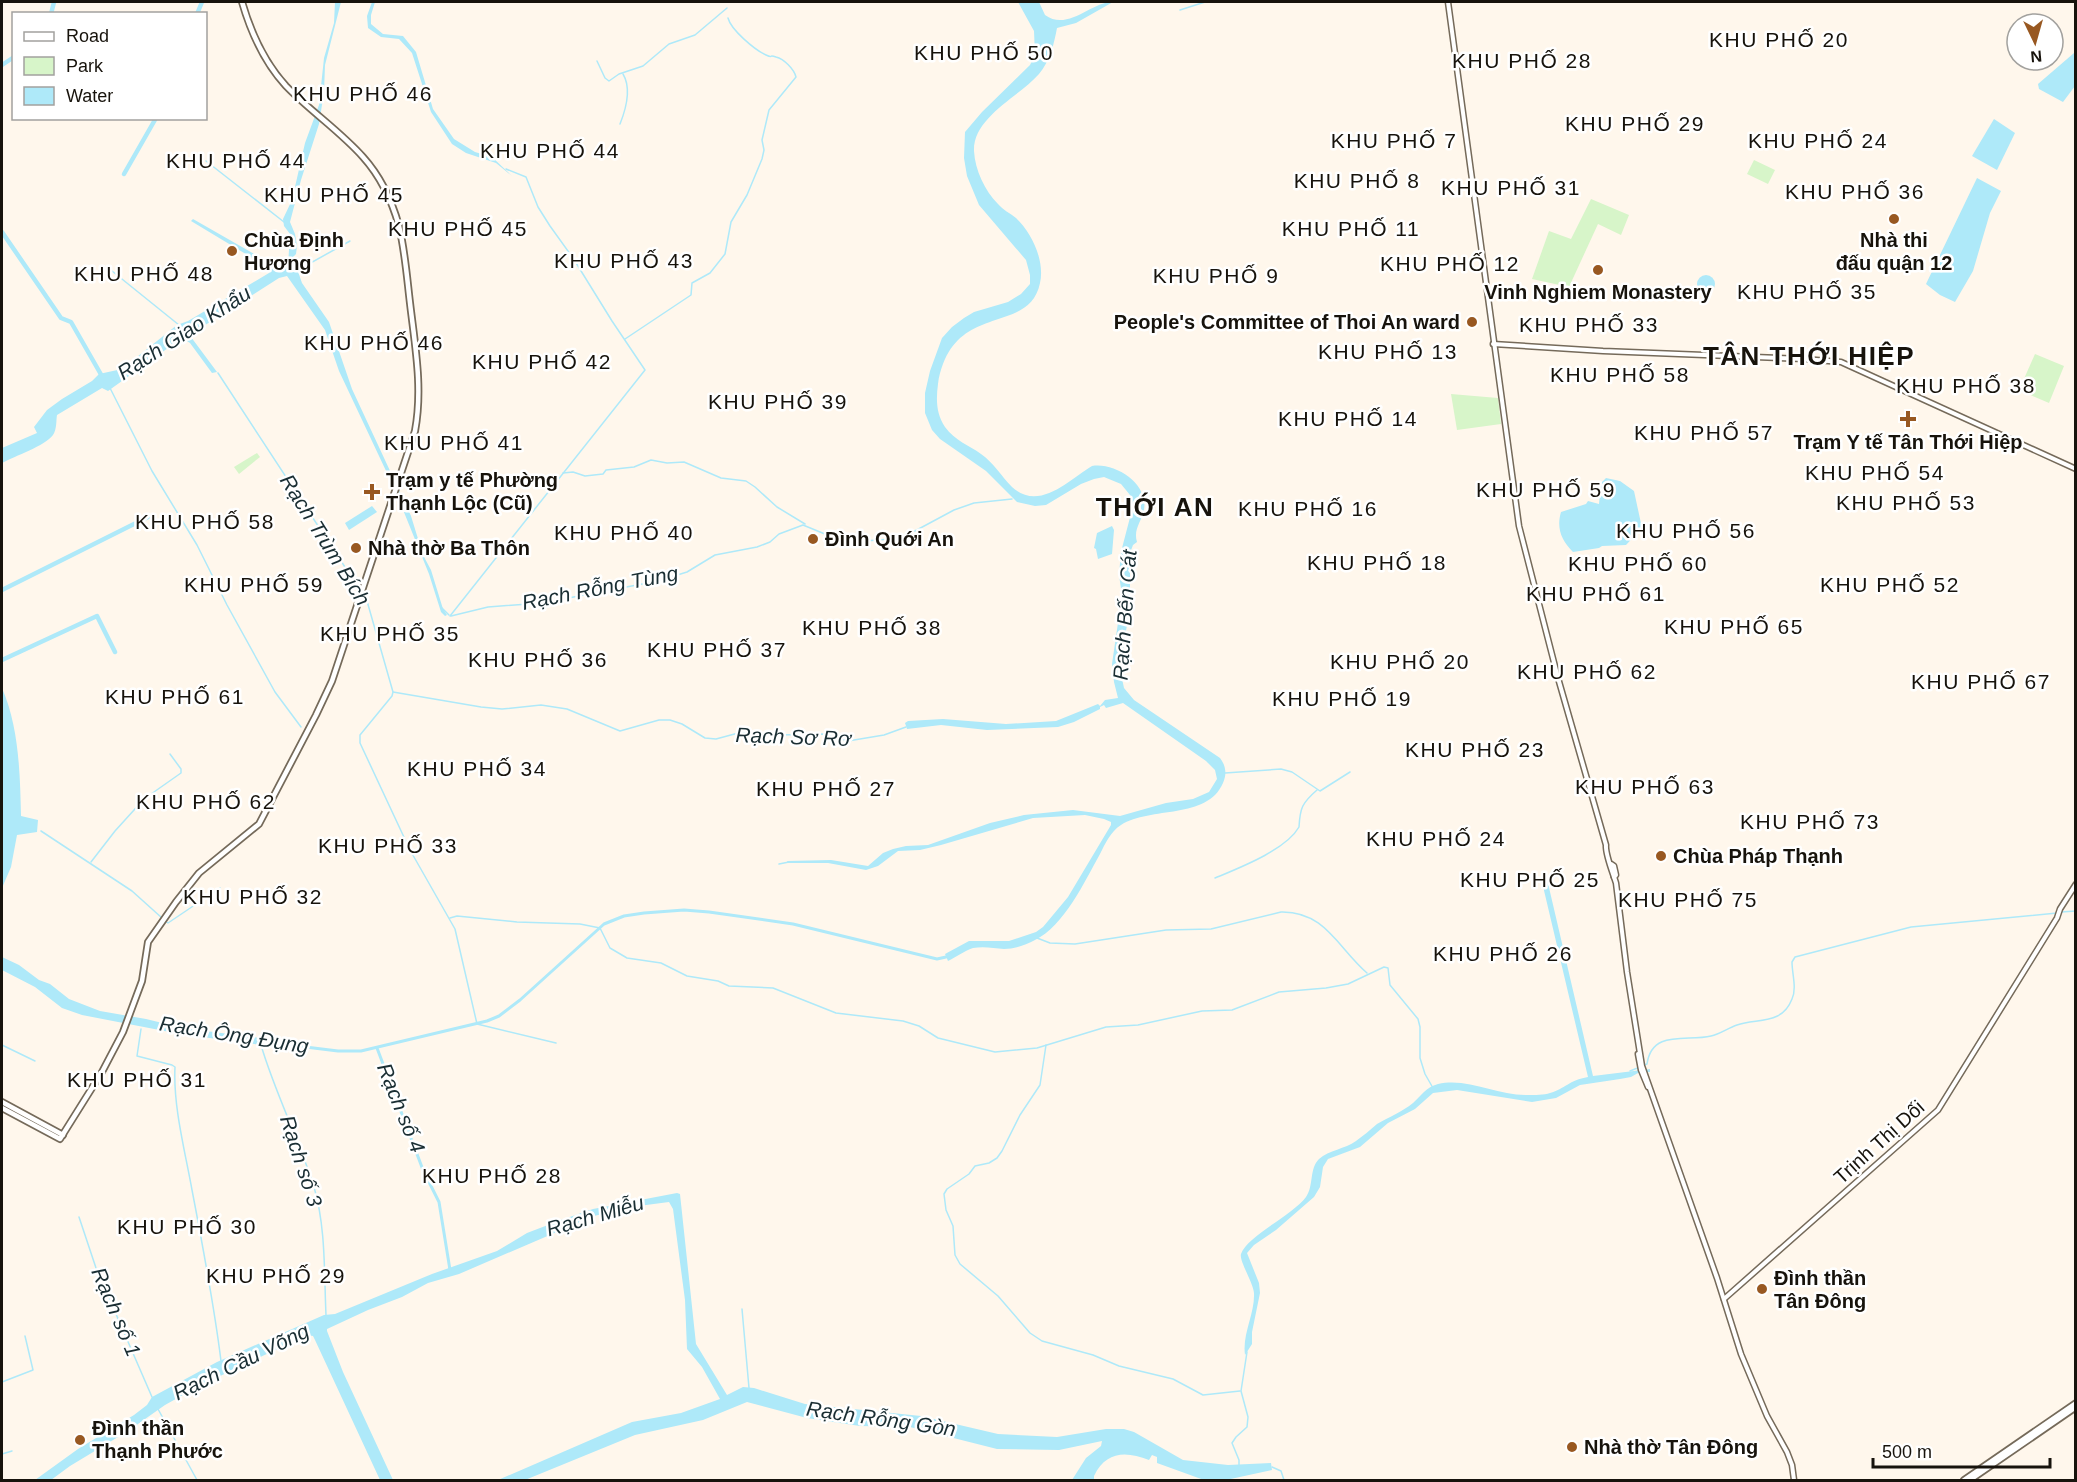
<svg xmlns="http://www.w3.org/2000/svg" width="2077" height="1482" viewBox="0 0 2077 1482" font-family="Arial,sans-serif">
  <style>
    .green { fill: #d7f5c9 }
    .water { fill: #aee9f9 }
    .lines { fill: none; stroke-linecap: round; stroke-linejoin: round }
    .stream { stroke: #aee9f9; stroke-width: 1.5 }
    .canal { stroke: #aee9f9; stroke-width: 3 }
    .river { stroke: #aee9f9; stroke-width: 4.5 }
    .secondary-casing { stroke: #756a5a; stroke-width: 7 }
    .primary-casing { stroke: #756a5a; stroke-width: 8 }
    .secondary { stroke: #fff; stroke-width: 4 }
    .primary { stroke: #fff; stroke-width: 4.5 }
    .poi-dot { fill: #985821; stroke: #fff; stroke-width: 2 }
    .labels { text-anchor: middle; stroke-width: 5; stroke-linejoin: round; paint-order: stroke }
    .poi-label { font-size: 20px; font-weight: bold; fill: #17130c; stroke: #fff; text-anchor: start }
    .street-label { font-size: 20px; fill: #17130c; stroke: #fff }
    .neighbourhood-label { font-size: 21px; letter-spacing: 1.5px; fill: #17130c; stroke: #fff }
    .water-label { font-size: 21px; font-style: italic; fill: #1a2e33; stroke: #fff }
    .district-label { font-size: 26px; font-weight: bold; letter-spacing: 1.5px; fill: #17130c; stroke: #fff }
  </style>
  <rect width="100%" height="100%" fill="#fff7ec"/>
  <g class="green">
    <polygon points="1754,160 1775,170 1768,184 1747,174"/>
    <polygon points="1591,199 1629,215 1621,235 1598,224 1569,287 1532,279 1549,231 1571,239"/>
    <polygon points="2035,354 2064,366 2049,403 2019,390"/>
    <polygon points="1451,394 1498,398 1501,424 1457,430"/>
    <polygon points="257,453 260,457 239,474 234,467"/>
  </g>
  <g class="water">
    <path d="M 335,2 L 341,2 L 325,65 L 324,92 L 319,124 L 301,180 L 290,222 L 295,234 L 297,246 L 296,254 L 293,257 L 302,283 L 329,322 L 352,389 L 411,516 L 423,555 L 431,570 L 443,609 L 447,615 L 445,616 L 441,612 L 429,574 L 395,490 L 339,371 L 325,330 L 287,276 L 279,278 L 191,334 L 191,337 L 217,372 L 212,373 L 190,343 L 182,338 L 108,391 L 102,388 L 57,415 C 56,421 57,429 53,435 C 45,446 15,456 2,463 L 2,448 L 37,433 L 34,427 L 47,410 L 62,399 L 92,381 L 99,374 L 122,369 L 177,325 L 188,321 L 269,273 L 273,266 L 288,266 L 290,234 L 284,226 L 283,219 L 292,200 L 305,143 L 319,105 L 324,58 L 334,23 Z"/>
    <polygon points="372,2 375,2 371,15 371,24 383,34 403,36 416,52 433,109 454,139 475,152 492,157 512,176 496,163 466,153 452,144 431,112 412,53 399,39 381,37 368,28 367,16"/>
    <path d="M 1018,2 L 1039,2 L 1045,15 C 1068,32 1092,1 1113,2 L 1076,23 L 1057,28 C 1054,44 1050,61 1039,74 C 1019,97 973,117 974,151 C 975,170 985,191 998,204 C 1003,210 1010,213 1016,218 C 1032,233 1045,261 1040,283 C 1029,337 952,299 938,384 C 936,399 936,414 945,427 C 955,441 969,445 981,454 C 994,463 1001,476 1012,487 C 1039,512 1069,480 1092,466 C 1114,462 1149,483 1144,510 C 1142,521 1133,529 1137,542 L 1133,545 L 1130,553 L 1130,606 L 1120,669 L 1124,688 L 1134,700 L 1220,758 C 1226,766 1227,774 1223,783 C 1207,820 1151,806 1121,825 C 1111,831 1105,844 1100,854 C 1085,881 1064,926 1035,940 C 1026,945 1015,949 1004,949 C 994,948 983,946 973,948 C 964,951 956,957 948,961 L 945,954 L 969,941 L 1009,941 L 1036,932 L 1043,927 L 1068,897 L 1111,825 L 1111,822 L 1104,819 L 1085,815 L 1033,818 L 941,845 L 920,850 L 898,851 L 878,866 L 866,870 L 828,863 L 788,863 L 787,861 L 831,860 L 868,866 L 883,853 L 893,849 L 906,846 L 928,845 L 990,823 L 1024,815 L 1073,810 L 1120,816 L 1166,803 L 1193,799 L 1209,792 L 1217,779 L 1215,770 L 1206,761 L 1123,703 L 1106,708 L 1104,705 L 1100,707 L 1100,709 L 1074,722 L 1058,727 L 987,730 L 941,725 L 907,729 L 905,723 L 908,721 L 943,719 L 1006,724 L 1056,721 L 1098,704 L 1100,706 L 1105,700 L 1118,698 L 1114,682 L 1112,664 L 1122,595 L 1119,575 L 1121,552 L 1133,506 L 1130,495 L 1121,484 L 1104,477 L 1094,479 L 1081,484 L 1046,505 L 1035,506 L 1017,502 L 986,471 L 940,439 L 932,430 L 925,413 L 925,393 L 930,371 L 942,338 L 952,327 L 964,318 L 974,312 L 1008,302 L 1021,294 L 1030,284 L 1030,275 L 1026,260 L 979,205 L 967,176 L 964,158 L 965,132 L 982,112 L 1030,65 L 1035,55 L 1034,31 Z"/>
    <polygon points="2074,53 2075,58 2075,86 2063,102 2039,89 2038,84"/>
    <polygon points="1994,119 2015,133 1997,170 1972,156"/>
    <polygon points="1977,178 2001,191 1990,213 1973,271 1955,302 1940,295 1926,284"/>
    <polygon points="193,219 272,264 269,268 191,221"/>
    <circle cx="1706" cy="284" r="9"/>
    <path d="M 1606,478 L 1620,481 L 1634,491 L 1642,528 L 1626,545 L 1602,546 L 1599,548 L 1573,552 C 1562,541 1556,529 1561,512 L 1586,504 L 1588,501 L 1599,504 L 1601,483 Z"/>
    <polygon points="372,506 377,512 349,530 345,523"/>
    <polygon points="1112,526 1114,530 1112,554 1098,559 1096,549 1094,548 1097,533"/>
    <path d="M 2,688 C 19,727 20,773 21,816 L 38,820 L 37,832 L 17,835 L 11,867 L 2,888 Z"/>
    <path d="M 1547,879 L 1593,1076 L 1650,1069 L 1650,1072 L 1638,1073 L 1631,1077 L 1620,1079 L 1580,1085 L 1556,1098 L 1532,1102 L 1457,1090 L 1433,1093 L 1415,1109 L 1388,1123 L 1360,1147 L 1328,1159 L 1323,1167 L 1320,1187 L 1314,1197 L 1276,1230 L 1254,1245 L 1247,1253 L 1259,1283 L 1260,1293 L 1252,1332 L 1252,1344 L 1245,1355 C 1242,1334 1255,1314 1254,1293 C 1253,1282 1239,1261 1241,1254 C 1247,1236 1293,1215 1306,1197 C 1314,1186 1309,1169 1319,1159 C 1329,1150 1345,1149 1356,1141 C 1363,1136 1370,1130 1377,1124 C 1389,1117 1402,1112 1413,1103 C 1421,1096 1426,1087 1438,1084 C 1468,1077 1497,1096 1528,1095 C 1535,1095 1544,1095 1550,1093 C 1565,1089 1569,1080 1588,1077 L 1542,882 Z"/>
    <polygon points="2,957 19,965 39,980 50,984 69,999 100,1011 146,1019 183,1028 275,1040 277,1047 180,1034 82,1015 62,1008 35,987 2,970"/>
    <path d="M 677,1193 L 680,1194 L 696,1344 L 727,1395 L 743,1387 L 754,1388 L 805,1404 L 921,1416 L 998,1434 L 1057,1437 L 1106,1429 L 1124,1429 L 1134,1432 L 1183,1460 L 1228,1465 L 1271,1463 L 1272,1470 L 1226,1480 L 1204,1480 L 1157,1463 L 1157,1457 L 1152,1455 L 1149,1460 C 1126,1451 1106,1451 1094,1476 L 1094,1480 L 1072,1480 L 1086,1458 L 1101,1446 L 1102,1441 L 1059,1450 L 997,1449 L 910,1427 L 860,1426 L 807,1418 L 747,1402 L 703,1420 L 635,1435 L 525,1480 L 498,1480 L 632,1422 L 681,1413 L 720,1399 L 702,1367 L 687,1349 L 685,1300 L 673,1209 L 669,1202 L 631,1207 L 594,1216 L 459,1274 L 428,1283 L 402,1297 L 368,1310 L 327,1329 L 327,1331 L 343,1372 L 393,1480 L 380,1480 L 315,1340 L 313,1336 L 307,1335 L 199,1386 L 165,1405 L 128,1431 L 70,1466 L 51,1480 L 35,1480 L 78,1449 L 134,1415 L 147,1405 L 152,1397 L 217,1362 L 324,1315 L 335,1314 L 432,1274 L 497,1251 L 527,1233 L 561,1220 L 593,1209 Z"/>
  </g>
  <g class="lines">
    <g class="stream">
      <polyline points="1180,10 1205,2"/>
      <polyline points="597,61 605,78 609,81 619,74 643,66 669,44 695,35 727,8"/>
      <path d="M 620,124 C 626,109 632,89 623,74"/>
      <polyline points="206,161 284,222"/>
      <polyline points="298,270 350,241"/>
      <polyline points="112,271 179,325"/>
      <path d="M 625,339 L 691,295 L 692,283 L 710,273 L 725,254 L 731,222 L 747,195 L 762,159 L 764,150 L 762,140 L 769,110 L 796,77 C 794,69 784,59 776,57 C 767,54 775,59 766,55 C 755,50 731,30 728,18"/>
      <polyline points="218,373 360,590"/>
      <polyline points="110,388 152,471 197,545 227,605 275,692 301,727"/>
      <polyline points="563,473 573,472 585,476 603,474 606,470 634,467 651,460 667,463 684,462 721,478 746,481 755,487 777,507 805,524"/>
      <polyline points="363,594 367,601 393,692 392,696 360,735 360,743 410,850 455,929 477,1024 556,1043"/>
      <polyline points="442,608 449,615"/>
      <polyline points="450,616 645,370 612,321 573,258 550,226 538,207 526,177 506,169"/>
      <polyline points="451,616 488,607 542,603 658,581 687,572 715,555 757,547 770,542 779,534 803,525 837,539 851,542 891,539 913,532 954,510 974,503 1012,499"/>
      <polyline points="393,692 481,707 502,709 541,705 567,709 620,731 659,720 670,720 682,724 705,738 716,739 742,732 779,735 824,734 848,741 884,735 906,727"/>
      <polyline points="1225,773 1281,769 1292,772 1320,791 1350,772"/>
      <polyline points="41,831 132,891 162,918"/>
      <polyline points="91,862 115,831 144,799 181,773 181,769 170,754"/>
      <polyline points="779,864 789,862"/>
      <path d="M 1215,878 C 1239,868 1286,850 1299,827 C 1300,808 1302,803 1317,790"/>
      <polyline points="2061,912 2076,911"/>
      <polyline points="450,918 457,916 517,922 580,924 600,928 610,948 627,958 661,963 687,976 718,981 729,986 773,988 836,1013 903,1021 919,1026 938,1038 995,1052 1037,1048 1106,1027 1138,1025 1202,1011 1232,1010 1279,992 1326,988 1348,984 1384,967 1388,968 1390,985 1418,1019 1420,1027 1420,1058 1425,1074 1433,1088"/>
      <polyline points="165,921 168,923 220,888"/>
      <path d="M 1037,938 L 1050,943 L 1075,944 L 1166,930 L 1211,929 L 1281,912 C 1325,911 1338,948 1367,973"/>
      <path d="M 141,1029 L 137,1056 L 172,1065 L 175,1067 C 173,1106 185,1151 192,1190 C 203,1247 214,1304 221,1361"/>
      <polyline points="2,1045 35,1061"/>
      <path d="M 261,1045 C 275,1093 299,1139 314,1187 C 326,1228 324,1273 326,1315"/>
      <polyline points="1046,1045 1040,1085 1020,1115 1002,1151 997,1158 989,1163 975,1166 969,1174 947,1189 944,1194 946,1210 953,1226 955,1255 960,1264 998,1296 1030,1333 1042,1341 1093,1355 1119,1366 1173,1379 1203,1395 1240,1391"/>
      <path d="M 1644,1065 L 1647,1064 C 1652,1029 1687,1042 1711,1036 C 1720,1034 1728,1028 1737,1025 C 1758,1018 1782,1025 1792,999 C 1797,988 1792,974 1792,962 L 1795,957 L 1911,927 L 2057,913"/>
      <polyline points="1630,1071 1640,1067"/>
      <polyline points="79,1217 96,1268 152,1397"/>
      <polyline points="742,1309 749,1388"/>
      <polyline points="2,1382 33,1370 25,1336"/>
      <polyline points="158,1409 197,1480"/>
      <polyline points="2,1454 12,1451"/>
      <polyline points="1239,1467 1239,1460 1232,1443 1236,1437 1247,1427 1248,1417 1241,1391 1247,1352"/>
      <polyline points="1272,1467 1281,1471 1284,1480"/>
    </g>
    <g class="canal">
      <polyline points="273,1043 338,1051 361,1051 487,1021 499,1016 520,1000 604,924 624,916 644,913 684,910 709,912 793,924 937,959 946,957"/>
      <polyline points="377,1048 423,1170 439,1202 450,1270"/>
    </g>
    <g class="river">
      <polyline points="51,14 54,2"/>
      <polyline points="197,14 202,2"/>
      <polyline points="2,65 14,57"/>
      <polyline points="124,174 156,118"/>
      <polyline points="2,232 61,318 71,322 103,378"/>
      <polyline points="2,590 148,517"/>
      <polyline points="2,660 97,616 115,652"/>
    </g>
    <defs>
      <g id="secondary">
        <path d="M 1448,2 L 1519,526 L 1558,678 L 1606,845 C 1605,854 1613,873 1616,883 L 1627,972 L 1642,1066 L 1717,1278 L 1741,1354 L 1767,1416 L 1787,1452 L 1792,1465 L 1794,1480"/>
        <polyline points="1493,344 1603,351 1804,359 1841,362 2076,469"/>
        <polyline points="1611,864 1614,866 1616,875 1614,877"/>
        <polyline points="1638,1054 1641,1070 1648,1087"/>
        <polyline points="1724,1299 1938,1110 2057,918 2060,909 2076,884"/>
      </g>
      <g id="primary">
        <polyline points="2,1102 63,1135"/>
        <path d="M 2,1108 L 60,1139 L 102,1072 L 123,1032 L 142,981 L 148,942 L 176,902 L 199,873 L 259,824 L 316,715 L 332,681 L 415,431 C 423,388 415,346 410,303 C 407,278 405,251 399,226 C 392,201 381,177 363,157 C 340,131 310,111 286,86 C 264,62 251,33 242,2"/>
        <polyline points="1964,1480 2076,1403"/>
        <polyline points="1970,1480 2076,1407"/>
      </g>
    </defs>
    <use href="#secondary" class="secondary-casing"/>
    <use href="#primary" class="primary-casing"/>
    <use href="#secondary" class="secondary"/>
    <use href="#primary" class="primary"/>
  </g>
  <g class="poi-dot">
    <circle cx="1894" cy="219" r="6"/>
    <circle cx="232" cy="251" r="6"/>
    <circle cx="1598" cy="270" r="6"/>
    <circle cx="1472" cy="322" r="6"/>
    <path d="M1905 410h6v6h6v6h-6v6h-6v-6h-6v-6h6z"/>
    <path d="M369 483h6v6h6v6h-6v6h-6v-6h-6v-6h6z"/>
    <circle cx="813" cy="539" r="6"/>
    <circle cx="356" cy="548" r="6"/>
    <circle cx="1661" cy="856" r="6"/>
    <circle cx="1762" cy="1289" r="6"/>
    <circle cx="80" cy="1440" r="6"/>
    <circle cx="1572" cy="1447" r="6"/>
  </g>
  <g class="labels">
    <g class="poi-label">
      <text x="244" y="247">Chùa Định<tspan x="244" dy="23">Hương</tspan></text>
      <text x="1894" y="247" text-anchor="middle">Nhà thi<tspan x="1894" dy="23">đấu quận 12</tspan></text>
      <text x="1598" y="299" text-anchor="middle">Vinh Nghiem Monastery</text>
      <text x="1460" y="329" text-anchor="end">People's Committee of Thoi An ward</text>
      <text x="1908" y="449" text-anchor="middle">Trạm Y tế Tân Thới Hiệp</text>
      <text x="386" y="487">Trạm y tế Phường<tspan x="386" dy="23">Thạnh Lộc (Cũ)</tspan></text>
      <text x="825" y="546">Đình Quới An</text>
      <text x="368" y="555">Nhà thờ Ba Thôn</text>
      <text x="1673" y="863">Chùa Pháp Thạnh</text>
      <text x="1774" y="1285">Đình thần<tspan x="1774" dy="23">Tân Đông</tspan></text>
      <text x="92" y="1435">Đình thần<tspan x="92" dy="23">Thạnh Phước</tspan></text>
      <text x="1584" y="1454">Nhà thờ Tân Đông</text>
    </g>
    <g class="street-label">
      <text transform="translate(1879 1142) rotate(-42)" y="7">Trịnh Thị Dối</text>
    </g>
    <g class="neighbourhood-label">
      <text x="1779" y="47">KHU PHỐ 20</text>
      <text x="984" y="60">KHU PHỐ 50</text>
      <text x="1522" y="68">KHU PHỐ 28</text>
      <text x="363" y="101">KHU PHỐ 46</text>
      <text x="1635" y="131">KHU PHỐ 29</text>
      <text x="1394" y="148">KHU PHỐ 7</text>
      <text x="1818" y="148">KHU PHỐ 24</text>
      <text x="550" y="158">KHU PHỐ 44</text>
      <text x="236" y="168">KHU PHỐ 44</text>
      <text x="1357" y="188">KHU PHỐ 8</text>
      <text x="1511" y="195">KHU PHỐ 31</text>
      <text x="1855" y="199">KHU PHỐ 36</text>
      <text x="334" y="202">KHU PHỐ 45</text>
      <text x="458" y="236">KHU PHỐ 45</text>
      <text x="1351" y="236">KHU PHỐ 11</text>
      <text x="624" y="268">KHU PHỐ 43</text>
      <text x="1450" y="271">KHU PHỐ 12</text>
      <text x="144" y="281">KHU PHỐ 48</text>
      <text x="1216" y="283">KHU PHỐ 9</text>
      <text x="1807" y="299">KHU PHỐ 35</text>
      <text x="1589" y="332">KHU PHỐ 33</text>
      <text x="374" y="350">KHU PHỐ 46</text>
      <text x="1388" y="359">KHU PHỐ 13</text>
      <text x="542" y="369">KHU PHỐ 42</text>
      <text x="1620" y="382">KHU PHỐ 58</text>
      <text x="1966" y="393">KHU PHỐ 38</text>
      <text x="778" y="409">KHU PHỐ 39</text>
      <text x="1348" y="426">KHU PHỐ 14</text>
      <text x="1704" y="440">KHU PHỐ 57</text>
      <text x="454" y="450">KHU PHỐ 41</text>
      <text x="1875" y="480">KHU PHỐ 54</text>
      <text x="1546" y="497">KHU PHỐ 59</text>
      <text x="1906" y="510">KHU PHỐ 53</text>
      <text x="1308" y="516">KHU PHỐ 16</text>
      <text x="205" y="529">KHU PHỐ 58</text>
      <text x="1686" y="538">KHU PHỐ 56</text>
      <text x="624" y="540">KHU PHỐ 40</text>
      <text x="1377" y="570">KHU PHỐ 18</text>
      <text x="1638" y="571">KHU PHỐ 60</text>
      <text x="254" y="592">KHU PHỐ 59</text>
      <text x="1890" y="592">KHU PHỐ 52</text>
      <text x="1596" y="601">KHU PHỐ 61</text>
      <text x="1734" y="634">KHU PHỐ 65</text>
      <text x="872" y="635">KHU PHỐ 38</text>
      <text x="390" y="641">KHU PHỐ 35</text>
      <text x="717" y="657">KHU PHỐ 37</text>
      <text x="538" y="667">KHU PHỐ 36</text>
      <text x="1400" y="669">KHU PHỐ 20</text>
      <text x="1587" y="679">KHU PHỐ 62</text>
      <text x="1981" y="689">KHU PHỐ 67</text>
      <text x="175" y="704">KHU PHỐ 61</text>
      <text x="1342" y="706">KHU PHỐ 19</text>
      <text x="1475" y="757">KHU PHỐ 23</text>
      <text x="477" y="776">KHU PHỐ 34</text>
      <text x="1645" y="794">KHU PHỐ 63</text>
      <text x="826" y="796">KHU PHỐ 27</text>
      <text x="206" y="809">KHU PHỐ 62</text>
      <text x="1810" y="829">KHU PHỐ 73</text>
      <text x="1436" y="846">KHU PHỐ 24</text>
      <text x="388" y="853">KHU PHỐ 33</text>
      <text x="1530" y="887">KHU PHỐ 25</text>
      <text x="253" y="904">KHU PHỐ 32</text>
      <text x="1688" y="907">KHU PHỐ 75</text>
      <text x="1503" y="961">KHU PHỐ 26</text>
      <text x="137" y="1087">KHU PHỐ 31</text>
      <text x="492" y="1183">KHU PHỐ 28</text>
      <text x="187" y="1234">KHU PHỐ 30</text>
      <text x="276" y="1283">KHU PHỐ 29</text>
    </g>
    <g class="water-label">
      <text transform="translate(184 333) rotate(-33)" y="7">Rạch Giao Khẩu</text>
      <text transform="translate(325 540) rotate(58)" y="7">Rạch Trùm Bích</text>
      <text transform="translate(600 588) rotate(-11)" y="7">Rạch Rỗng Tùng</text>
      <text transform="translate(1125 615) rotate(-86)" y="7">Rạch Bến Cát</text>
      <text transform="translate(793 737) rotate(2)" y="7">Rạch Sơ Rơ</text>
      <text transform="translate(234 1035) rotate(9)" y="7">Rạch Ông Đụng</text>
      <text transform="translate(401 1108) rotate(68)" y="7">Rạch số 4</text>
      <text transform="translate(301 1161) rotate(72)" y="7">Rạch số 3</text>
      <text transform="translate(595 1216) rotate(-16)" y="7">Rạch Miễu</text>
      <text transform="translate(116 1312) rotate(67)" y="7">Rạch số 1</text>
      <text transform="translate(241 1362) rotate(-26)" y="7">Rạch Cầu Võng</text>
      <text transform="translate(881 1419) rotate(8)" y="7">Rạch Rỗng Gòn</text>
    </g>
    <g class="district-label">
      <text x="1809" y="365">TÂN THỚI HIỆP</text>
      <text x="1155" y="516">THỚI AN</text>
    </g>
  </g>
  <rect width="2077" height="1482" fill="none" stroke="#17130c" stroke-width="6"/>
  <rect x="12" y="12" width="195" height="108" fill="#ffffff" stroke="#a2a19e" stroke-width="1.5"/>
  <rect x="24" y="32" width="30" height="9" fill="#ffffff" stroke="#a2a19e" stroke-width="1.5"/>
  <text x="66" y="42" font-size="18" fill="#17130c">Road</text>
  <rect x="24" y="57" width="30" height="18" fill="#d7f5c9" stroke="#a2a19e" stroke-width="1.5"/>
  <text x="66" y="72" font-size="18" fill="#17130c">Park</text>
  <rect x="24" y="87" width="30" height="18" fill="#aee9f9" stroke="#a2a19e" stroke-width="1.5"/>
  <text x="66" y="102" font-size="18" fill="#17130c">Water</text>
  <g transform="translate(2035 42) rotate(175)"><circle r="28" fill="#ffffff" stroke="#a2a19e" stroke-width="1.5"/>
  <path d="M0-4.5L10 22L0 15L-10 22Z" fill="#985821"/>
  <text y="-9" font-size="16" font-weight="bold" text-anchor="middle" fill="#17130c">N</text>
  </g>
  <path d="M1873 1458v9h177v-9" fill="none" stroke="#17130c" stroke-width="3"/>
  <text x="1882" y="1458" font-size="18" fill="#17130c" stroke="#ffffff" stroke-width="4.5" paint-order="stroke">500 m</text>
</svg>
